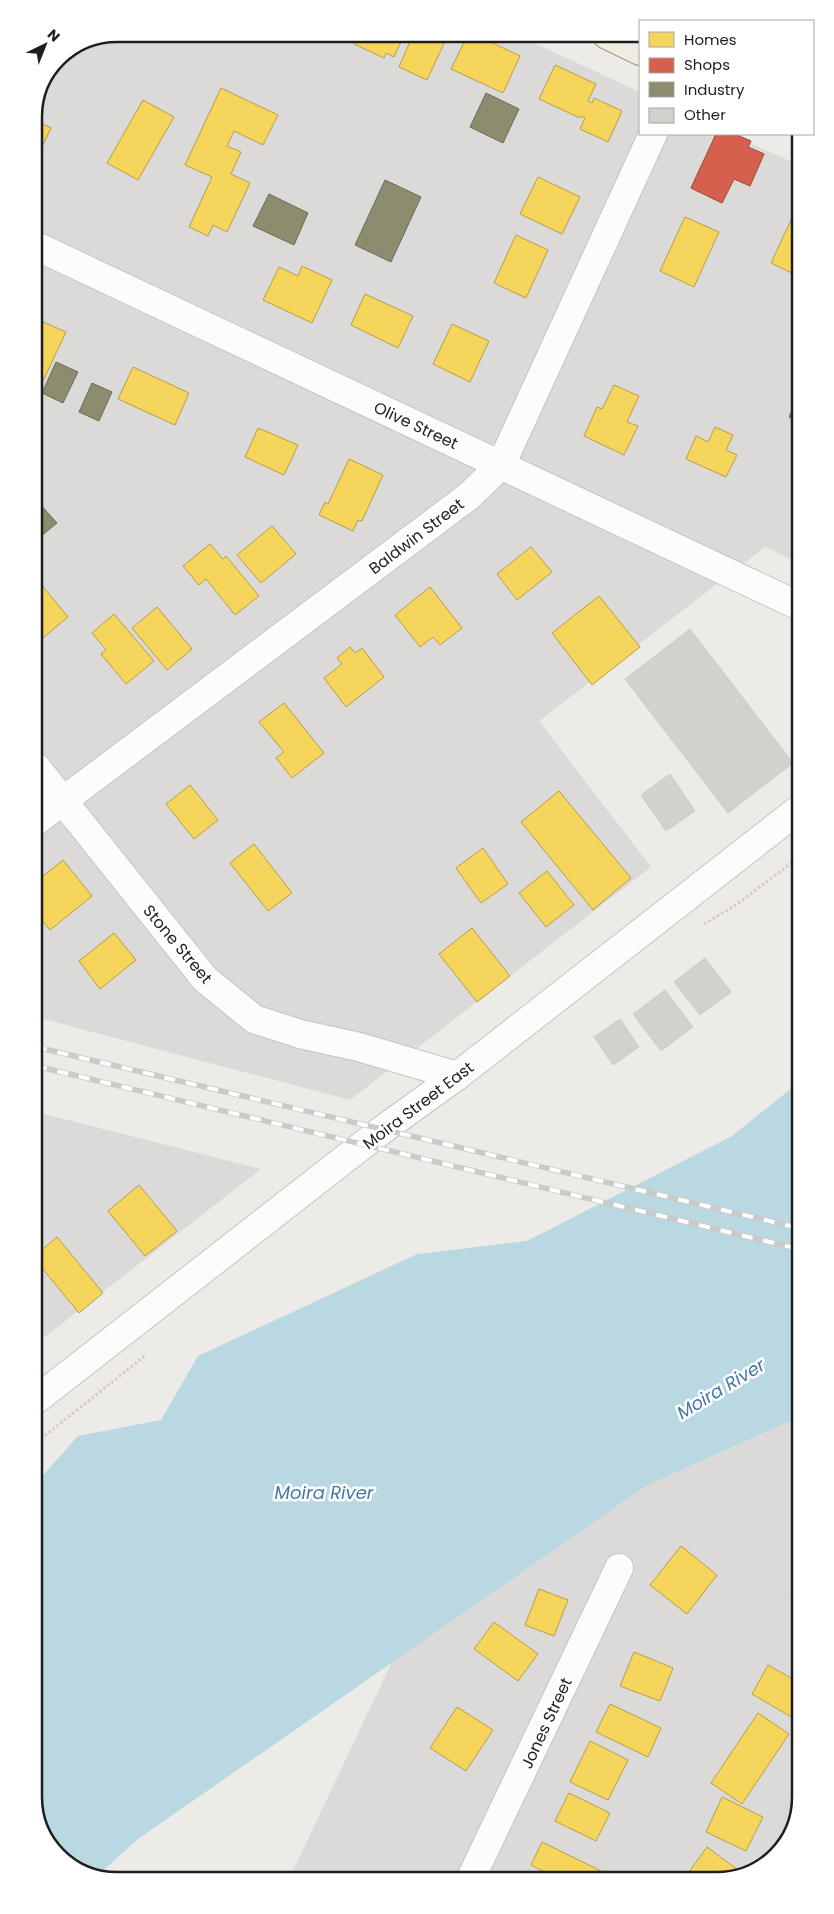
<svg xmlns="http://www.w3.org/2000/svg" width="834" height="1914" viewBox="0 0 834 1914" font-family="Poppins,sans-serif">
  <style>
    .residential { fill: #dcdad8 }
    .water { fill: #bad8e1 }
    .homes { fill: #f6d55c; stroke: #b59e49 }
    .shops { fill: #d6604d; stroke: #9f4c3f }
    .industry { fill: #8c8c6e; stroke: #6b6b56 }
    .building { fill: #d3d1ce; stroke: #cfccc8 }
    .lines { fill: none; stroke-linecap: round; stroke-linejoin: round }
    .minor-casing { stroke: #c5c4c3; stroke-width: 30 }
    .major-casing { stroke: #a39983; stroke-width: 30 }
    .path { stroke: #d7c9c6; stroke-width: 3; stroke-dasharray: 2.5 2.5; stroke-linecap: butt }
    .minor { stroke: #fcfcfb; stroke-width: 28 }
    .major { stroke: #f0ece4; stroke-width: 28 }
    .rail-casing { stroke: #cacac9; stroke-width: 5.5 }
    .rail { stroke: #fff; stroke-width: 4; stroke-dasharray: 11; stroke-linecap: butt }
    .labels { text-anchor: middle; stroke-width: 5; stroke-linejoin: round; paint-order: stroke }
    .street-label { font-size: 16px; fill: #1e1e1e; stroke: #fff }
    .water-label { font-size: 18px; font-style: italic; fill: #4677a8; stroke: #fff }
    .rim { fill: none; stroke: #1e1e1e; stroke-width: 2.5 }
  </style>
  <rect width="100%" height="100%" fill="#ecebe7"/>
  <g class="residential">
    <polygon points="519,36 640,92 640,134 731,134 796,164 797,562 765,547 539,721 651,867 350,1100 36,1017 34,112 58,58 86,40"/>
    <polygon points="36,1112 261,1169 37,1343"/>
    <polygon points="799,1417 800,1797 783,1847 744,1876 289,1879 392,1662 646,1486"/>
  </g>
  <polygon class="water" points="798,1083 799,1417 646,1486 138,1839 98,1875 66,1863 38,1824 37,1482 78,1436 161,1420 198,1356 417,1254 527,1241 732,1136"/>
  <g class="homes">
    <polygon points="467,36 478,36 520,56 503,93 451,69"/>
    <polygon points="357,37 403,37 394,57 386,53 384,58 354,44"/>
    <polygon points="412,37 447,37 427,80 399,67"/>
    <polygon points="555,65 596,84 588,101 592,103 594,98 622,111 608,142 580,129 585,118 581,116 580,118 539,99"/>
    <polygon points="221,88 278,115 263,145 234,131 227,146 241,152 231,174 250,183 227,232 213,225 208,236 189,227 212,177 185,165"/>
    <polygon points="143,100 174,117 138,180 107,163"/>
    <polygon points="34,120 51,128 34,163"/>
    <polygon points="34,120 51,128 34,163"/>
    <polygon points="716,134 734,134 751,141 748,147 764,154 750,186 734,179 722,203 691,188"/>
    <polygon points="538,177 580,197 562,234 520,214"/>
    <polygon points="796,209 796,275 771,263"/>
    <polygon points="685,217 719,232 694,287 660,271"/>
    <polygon points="516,235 548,250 526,298 494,283"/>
    <polygon points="302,266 332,280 312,323 263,300 279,267 298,276"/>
    <polygon points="365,294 413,316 398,348 351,325"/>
    <polygon points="34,318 66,332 41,385 35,382"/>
    <polygon points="452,324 489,341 470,382 433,364"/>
    <polygon points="133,367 189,393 175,425 118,399"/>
    <polygon points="614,385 639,396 627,422 638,426 624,455 584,436 597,407 602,409"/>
    <polygon points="715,427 733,435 726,450 737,455 726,477 686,459 696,436 708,442"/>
    <polygon points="258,428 298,445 284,475 245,457"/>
    <polygon points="349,459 383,475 362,521 358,520 353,531 319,515 325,502 328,504"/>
    <polygon points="272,526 296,554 261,583 237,555"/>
    <polygon points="210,544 223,559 226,556 259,596 235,615 206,579 199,585 183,566"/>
    <polygon points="531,547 552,572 517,600 497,574"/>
    <polygon points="35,577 68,617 38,642 35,639"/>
    <polygon points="430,587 462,628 440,645 433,637 420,647 395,615"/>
    <polygon points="599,596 640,647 592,685 552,633"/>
    <polygon points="157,607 192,649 167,670 132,628"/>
    <polygon points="114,614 154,661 126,684 101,654 106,650 92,633"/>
    <polygon points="350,647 355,653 362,648 384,677 346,707 324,678 342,664 337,658"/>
    <polygon points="284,703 324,753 292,778 276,758 284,752 259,722"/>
    <polygon points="190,785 218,820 194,839 166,804"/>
    <polygon points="559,791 631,878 593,910 521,822"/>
    <polygon points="254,844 292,893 268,911 230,863"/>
    <polygon points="483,848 508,884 481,903 456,868"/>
    <polygon points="63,860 92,896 50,930 36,913 36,882"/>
    <polygon points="547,871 574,905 546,927 519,893"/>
    <polygon points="472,928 510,976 477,1002 439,954"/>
    <polygon points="114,933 136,960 100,989 79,961"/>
    <polygon points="139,1185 177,1231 145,1256 108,1211"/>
    <polygon points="57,1237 103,1293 79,1313 37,1262 37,1254"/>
    <polygon points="681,1546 717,1575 687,1614 650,1585"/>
    <polygon points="800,1588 800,1606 791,1599"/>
    <polygon points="539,1589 568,1600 554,1636 525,1625"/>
    <polygon points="494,1622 538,1654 518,1681 474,1649"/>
    <polygon points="634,1652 673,1668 660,1701 620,1686"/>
    <polygon points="768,1665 800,1683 800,1709 795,1719 752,1694"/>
    <polygon points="610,1704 661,1728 648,1757 596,1732"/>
    <polygon points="457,1707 493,1730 466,1771 430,1748"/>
    <polygon points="758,1713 789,1734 742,1804 711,1783"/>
    <polygon points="590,1741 628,1760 608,1800 570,1782"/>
    <polygon points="569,1793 610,1813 596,1841 555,1821"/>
    <polygon points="722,1797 763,1817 746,1851 706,1832"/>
    <polygon points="542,1842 607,1874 606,1877 541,1877 543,1871 531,1865"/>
    <polygon points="707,1847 738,1870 735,1876 686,1876"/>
  </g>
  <polygon class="shops" points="716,134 734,134 751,141 748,147 764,154 750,186 734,179 722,203 691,188"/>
  <g class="industry">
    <polygon points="486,93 519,109 503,143 470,127"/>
    <polygon points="385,180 421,197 391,262 355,245"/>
    <polygon points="269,194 308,213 294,245 253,226"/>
    <polygon points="56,362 78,372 63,403 42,393"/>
    <polygon points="92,383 112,392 99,421 79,412"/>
    <polygon points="797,400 797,421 789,417"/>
    <polygon points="38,502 57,523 35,541 35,504"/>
  </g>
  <g class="building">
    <polygon points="690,629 793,763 728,813 625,679"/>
    <polygon points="670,774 695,811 666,831 641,795"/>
    <polygon points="705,958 731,992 700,1015 674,982"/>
    <polygon points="665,990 693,1027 661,1051 633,1014"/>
    <polygon points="620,1019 639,1047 613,1065 594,1037"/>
  </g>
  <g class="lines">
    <defs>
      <g id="minor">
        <polyline points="34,245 797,605"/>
        <polyline points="36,767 205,979 254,1019 300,1034 359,1047 457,1076"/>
        <polyline points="36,821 469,496 501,465 653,134"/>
        <polyline points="37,1399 382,1130 457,1076 798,810"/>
        <polyline points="471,1878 619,1568"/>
      </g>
      <polyline id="major" points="607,35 640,51"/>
    </defs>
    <use href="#minor" class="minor-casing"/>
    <use href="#major" class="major-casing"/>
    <g class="path">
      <polyline points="704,924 736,905 798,858"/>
      <polyline points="37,1442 146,1355"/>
    </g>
    <use href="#minor" class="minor"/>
    <use href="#major" class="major"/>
    <defs>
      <g id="rail">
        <polyline points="36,1047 799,1228"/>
        <polyline points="36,1066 799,1249"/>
      </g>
    </defs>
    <use href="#rail" class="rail-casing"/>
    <use href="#rail" class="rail"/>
  </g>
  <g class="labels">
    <g class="street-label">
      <text transform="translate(416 425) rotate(25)" y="6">Olive Street</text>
      <text transform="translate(416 536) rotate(-37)" y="6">Baldwin Street</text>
      <text transform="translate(178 944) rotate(50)" y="6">Stone Street</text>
      <text transform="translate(418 1105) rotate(-37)" y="6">Moira Street East</text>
      <text transform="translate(546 1723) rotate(-65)" y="6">Jones Street</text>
    </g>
    <g class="water-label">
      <text transform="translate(721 1389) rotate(-31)" y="6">Moira River</text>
      <text x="324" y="1499">Moira River</text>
    </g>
  </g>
  <path d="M0 0H834V1914H0ZM117 42H717A75 75 0 0 1 792 117V1797A75 75 0 0 1 717 1872H117A75 75 0 0 1 42 1797V117A75 75 0 0 1 117 42Z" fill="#fff" fill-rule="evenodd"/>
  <path class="rim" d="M117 42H717A75 75 0 0 1 792 117V1797A75 75 0 0 1 717 1872H117A75 75 0 0 1 42 1797V117A75 75 0 0 1 117 42Z"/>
  <rect x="639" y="20" width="175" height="115" fill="#ffffff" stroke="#a5a5a5"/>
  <rect x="649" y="32" width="25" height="15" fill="#f6d55c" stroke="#a5a5a5"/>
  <text x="684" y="45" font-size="15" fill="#1e1e1e">Homes</text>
  <rect x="649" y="58" width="25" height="15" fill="#d6604d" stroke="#a5a5a5"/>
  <text x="684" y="70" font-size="15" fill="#1e1e1e">Shops</text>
  <rect x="649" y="82" width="25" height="15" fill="#8c8c6e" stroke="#a5a5a5"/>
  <text x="684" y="95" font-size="15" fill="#1e1e1e">Industry</text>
  <rect x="649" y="108" width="25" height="15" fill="#d3d1ce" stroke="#a5a5a5"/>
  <text x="684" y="120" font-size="15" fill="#1e1e1e">Other</text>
  <g transform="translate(45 45) rotate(43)" stroke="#ffffff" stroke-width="4" paint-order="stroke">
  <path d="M0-4L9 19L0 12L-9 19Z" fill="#1e1e1e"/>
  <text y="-8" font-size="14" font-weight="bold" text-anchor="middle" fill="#1e1e1e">N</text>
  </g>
</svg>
